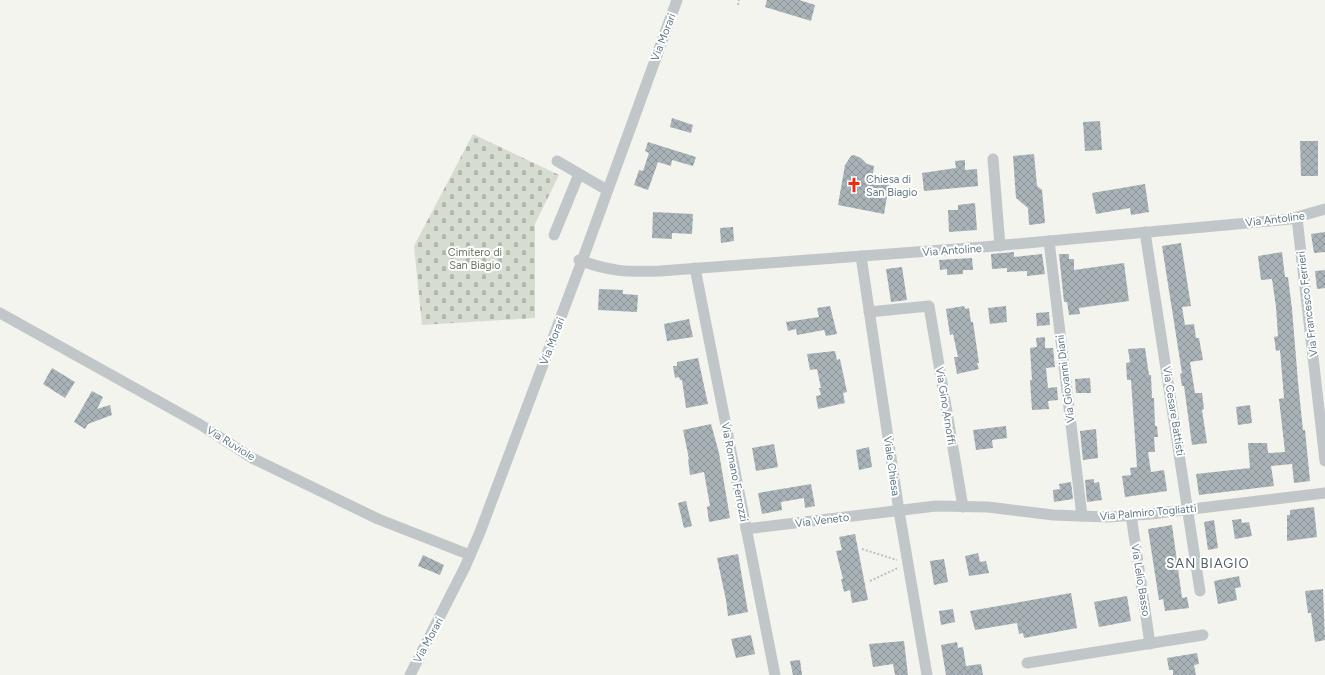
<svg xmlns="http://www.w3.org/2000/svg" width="1325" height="675" viewBox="0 0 1325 675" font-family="Figtree,sans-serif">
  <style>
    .cemetery { fill: url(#cemetery-stones) }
    .building { fill: url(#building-cross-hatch) }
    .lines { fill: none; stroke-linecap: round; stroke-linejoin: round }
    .path { stroke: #bcbfc1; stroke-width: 2; stroke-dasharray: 2 2; stroke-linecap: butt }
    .minor { stroke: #c1c6c8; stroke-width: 11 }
    .labels { text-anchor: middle; stroke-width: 4; stroke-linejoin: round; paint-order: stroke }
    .street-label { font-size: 11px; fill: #607883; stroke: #fff }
    .poi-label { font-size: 11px; fill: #607883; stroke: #fff; text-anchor: start }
    .park-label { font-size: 11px; fill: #687a60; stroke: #fff }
    .quarter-label { font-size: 13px; letter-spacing: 1px; fill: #4f6067; stroke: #fff }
  </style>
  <defs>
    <pattern id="cemetery-stones" width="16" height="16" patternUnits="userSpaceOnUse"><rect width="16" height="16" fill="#d6dcd0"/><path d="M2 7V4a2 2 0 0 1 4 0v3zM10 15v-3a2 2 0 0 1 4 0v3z" fill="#b1b7ae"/></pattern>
    <pattern id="building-cross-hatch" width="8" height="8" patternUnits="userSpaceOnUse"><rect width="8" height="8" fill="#a9b3b7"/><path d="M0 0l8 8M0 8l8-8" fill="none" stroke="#8d969a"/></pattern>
  </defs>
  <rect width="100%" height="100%" fill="#f4f4ef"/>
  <polygon class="cemetery" points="473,134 559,175 535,224 535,318 422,325 414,246"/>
  <g class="building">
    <polygon points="767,0 799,0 815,5 811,21 765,7"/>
    <polygon points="672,118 693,125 691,133 670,127"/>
    <polygon points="1100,121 1102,150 1085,151 1083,122"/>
    <polygon points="1300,141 1318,141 1318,176 1301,176"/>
    <polygon points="648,142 696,157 693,166 672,160 671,166 658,162 648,190 634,185 639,170 643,171 649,153 645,151"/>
    <polygon points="1034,154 1037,186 1042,190 1045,223 1029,225 1028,208 1016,198 1013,156"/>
    <polygon points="854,155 861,158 867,164 874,166 872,182 889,185 884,214 838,205 845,165 851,156"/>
    <polygon points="965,160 965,170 977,169 978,186 924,191 922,173 956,168 955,161"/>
    <polygon points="1145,184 1149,212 1131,215 1130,208 1096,214 1092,193"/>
    <polygon points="975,203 977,230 949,232 948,210 958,210 958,205"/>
    <polygon points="653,212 693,214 692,234 672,233 672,239 652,238"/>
    <polygon points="733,227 734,241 721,243 720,228"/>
    <polygon points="1325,232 1325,252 1314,253 1311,234"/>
    <polygon points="1181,243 1191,306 1182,307 1185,325 1194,324 1196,338 1199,338 1203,360 1190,362 1195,393 1202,393 1204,409 1202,410 1207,443 1192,445 1184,386 1182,386 1180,374 1182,373 1162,246"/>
    <polygon points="1014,252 1014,257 1042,254 1045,274 1027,276 1027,271 1007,272 1007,268 992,269 991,254"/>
    <polygon points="1282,252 1285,277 1288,277 1292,309 1298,382 1303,430 1305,430 1310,481 1294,483 1292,464 1271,466 1274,486 1199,495 1196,474 1250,468 1248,443 1267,443 1268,453 1285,452 1279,399 1284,398 1280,350 1276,351 1274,337 1278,336 1276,307 1272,279 1261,280 1258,256"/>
    <polygon points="1059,254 1069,254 1069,259 1074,259 1074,270 1124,263 1129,301 1079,308 1080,314 1069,315 1067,302 1064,302"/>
    <polygon points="972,258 973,270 963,270 963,274 947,275 947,269 940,270 939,260"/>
    <polygon points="902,267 907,300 891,302 886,269"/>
    <polygon points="1325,270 1325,288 1317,289 1315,271"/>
    <polygon points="599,289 623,290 623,294 638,295 637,312 598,310"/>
    <polygon points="830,306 837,334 826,336 824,330 797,335 796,329 788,331 786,322 819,317 817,308"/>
    <polygon points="964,306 965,309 969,308 971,322 973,322 979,363 977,363 979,369 957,374 954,357 958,357 953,334 950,335 946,309"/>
    <polygon points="1006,306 1007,322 990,324 988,308"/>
    <polygon points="1049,312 1050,325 1037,326 1036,313"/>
    <polygon points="689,319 693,337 667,341 664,324"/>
    <polygon points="1045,337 1045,348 1053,348 1055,367 1046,368 1048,388 1057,387 1058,400 1048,401 1049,409 1032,410 1030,380 1032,380 1030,348 1037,347 1036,338"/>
    <polygon points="1145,348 1149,375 1151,375 1152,398 1154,398 1155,426 1157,426 1158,437 1154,437 1155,452 1148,452 1151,472 1164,470 1167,491 1125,497 1122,476 1131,475 1130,468 1137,467 1131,380 1127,380 1126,363 1130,362 1128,349"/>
    <polygon points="835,351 837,360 840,359 847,392 843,393 845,403 818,409 816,396 821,395 819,388 821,388 817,369 810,370 807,354"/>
    <polygon points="698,358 708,404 686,408 682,380 680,380 679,377 675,378 673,366 677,366 677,362"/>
    <polygon points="52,368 75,382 65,398 43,384"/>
    <polygon points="1090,378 1091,393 1076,393 1075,379"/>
    <polygon points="92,391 103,397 97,409 110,405 112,415 88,424 85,429 74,422"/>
    <polygon points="1250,405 1252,423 1238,425 1236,407"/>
    <polygon points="711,424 719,453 730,518 709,522 707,507 710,506 704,472 690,475 688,459 689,459 683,430"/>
    <polygon points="1006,426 1007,438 992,440 993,448 976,450 973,430"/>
    <polygon points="1096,429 1098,458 1083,460 1080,431"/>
    <polygon points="774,444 778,467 756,471 752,448"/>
    <polygon points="869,447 872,467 859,470 856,450"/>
    <polygon points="1094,479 1094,483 1099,482 1102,500 1087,502 1085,480"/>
    <polygon points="1071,482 1073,499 1054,502 1053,490 1060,489 1059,484"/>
    <polygon points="811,484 815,506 805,508 804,498 781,502 782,510 762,514 758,493"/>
    <polygon points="686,501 692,526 684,528 678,503"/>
    <polygon points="1314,507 1317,537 1287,541 1287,515 1290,515 1290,510"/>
    <polygon points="1241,519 1242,523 1249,522 1252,536 1235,539 1232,520"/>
    <polygon points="1214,520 1218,548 1208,550 1204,522"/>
    <polygon points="1172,525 1182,598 1187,597 1189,608 1165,611 1163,599 1159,600 1148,529"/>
    <polygon points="855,534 868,600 852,603 850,590 844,592 841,579 843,579 836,551 842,550 839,537"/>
    <polygon points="978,553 980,562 986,561 989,573 969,576 965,556"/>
    <polygon points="738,554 748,612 728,616 726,600 717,558"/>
    <polygon points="423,555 444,565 440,575 418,566"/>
    <polygon points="944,559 948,582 934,585 930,561"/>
    <polygon points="1239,576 1241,587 1235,588 1237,600 1218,604 1214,581"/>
    <polygon points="1323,589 1325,640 1315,642 1311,613 1308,613 1305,591"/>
    <polygon points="1071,593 1077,628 1024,638 1023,633 1019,634 1017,623 975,630 970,611"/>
    <polygon points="1127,596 1131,621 1099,627 1094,602"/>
    <polygon points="953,609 955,622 941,625 939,611"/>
    <polygon points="751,635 755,654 736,658 731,639"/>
    <polygon points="904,641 908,675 895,675 893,664 873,667 869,644"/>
    <polygon points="957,642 958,648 963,647 966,666 981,664 983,675 946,675 941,645"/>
    <polygon points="1197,653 1199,664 1194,665 1196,675 1173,675 1173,670 1169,670 1167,658"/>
    <polygon points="800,660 802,675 793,675 790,661"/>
  </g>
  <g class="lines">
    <g class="path">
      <polyline points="738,5 739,0"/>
      <polyline points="862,549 897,560"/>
      <polyline points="870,581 898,568"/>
    </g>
    <g class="minor">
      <polyline points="993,159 1000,246"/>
      <polyline points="557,161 607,190"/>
      <polyline points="1297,218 1325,461"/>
      <polyline points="1145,232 1200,591"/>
      <polyline points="554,235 579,174"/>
      <polyline points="1049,241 1082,516"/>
      <polyline points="861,256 899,511 927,675"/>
      <path d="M 579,260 C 611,272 627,272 660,271 L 983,247 L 1226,225 L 1290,219 L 1325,209"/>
      <polyline points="695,268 775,675"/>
      <polyline points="869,312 929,306 963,507"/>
      <polyline points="0,313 201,425 252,458 378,519 470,555"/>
      <polyline points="1131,515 1150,644"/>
      <polyline points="746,529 936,506 988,507 1053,515 1108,517 1151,514 1325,493"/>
      <polyline points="1027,663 1203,635"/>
      <polyline points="410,675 465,567 480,532 582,261 677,0"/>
    </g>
  </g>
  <defs>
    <symbol id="church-bare" viewBox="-9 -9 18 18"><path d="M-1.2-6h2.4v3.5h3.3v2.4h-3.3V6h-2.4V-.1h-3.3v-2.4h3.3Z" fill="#f22a11" stroke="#fff" stroke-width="2.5" paint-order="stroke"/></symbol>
  </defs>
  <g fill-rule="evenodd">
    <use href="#church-bare" x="843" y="174" width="22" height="22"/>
  </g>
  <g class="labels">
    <g class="street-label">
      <text transform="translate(663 37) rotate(-69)" y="4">Via Morari</text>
      <text transform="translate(1275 219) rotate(-7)" y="4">Via Antoline</text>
      <text transform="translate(952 250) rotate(-4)" y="4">Via Antoline</text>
      <text transform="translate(1307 304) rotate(-97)" y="4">Via Francesco Ferrieri</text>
      <text transform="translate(552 341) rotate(-69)" y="4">Via Morari</text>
      <text transform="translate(1065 379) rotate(-97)" y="4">Via Giovanni Diani</text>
      <text transform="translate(946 406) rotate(81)" y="4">Via Gino Arnoffi</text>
      <text transform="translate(1174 411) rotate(81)" y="4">Via Cesare Battisti</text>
      <text transform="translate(231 443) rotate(32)" y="4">Via Ruviole</text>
      <text transform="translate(892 466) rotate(82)" y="4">Viale Chiesa</text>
      <text transform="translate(735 472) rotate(79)" y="4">Via Romano Ferrozzi</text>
      <text transform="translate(1148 512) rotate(-5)" y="4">Via Palmiro Togliatti</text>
      <text transform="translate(822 520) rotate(-7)" y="4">Via Veneto</text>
      <text transform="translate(1141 580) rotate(81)" y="4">Via Lelio Basso</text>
      <text transform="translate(428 640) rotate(-62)" y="4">Via Morari</text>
    </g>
    <g class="poi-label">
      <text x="866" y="183">Chiesa di<tspan x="866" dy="13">San Biagio</tspan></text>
    </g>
    <g class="park-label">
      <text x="475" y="256">Cimitero di<tspan x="475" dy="13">San Biagio</tspan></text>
    </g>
    <g class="quarter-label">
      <text x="1208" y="568">SAN BIAGIO</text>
    </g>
  </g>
</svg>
